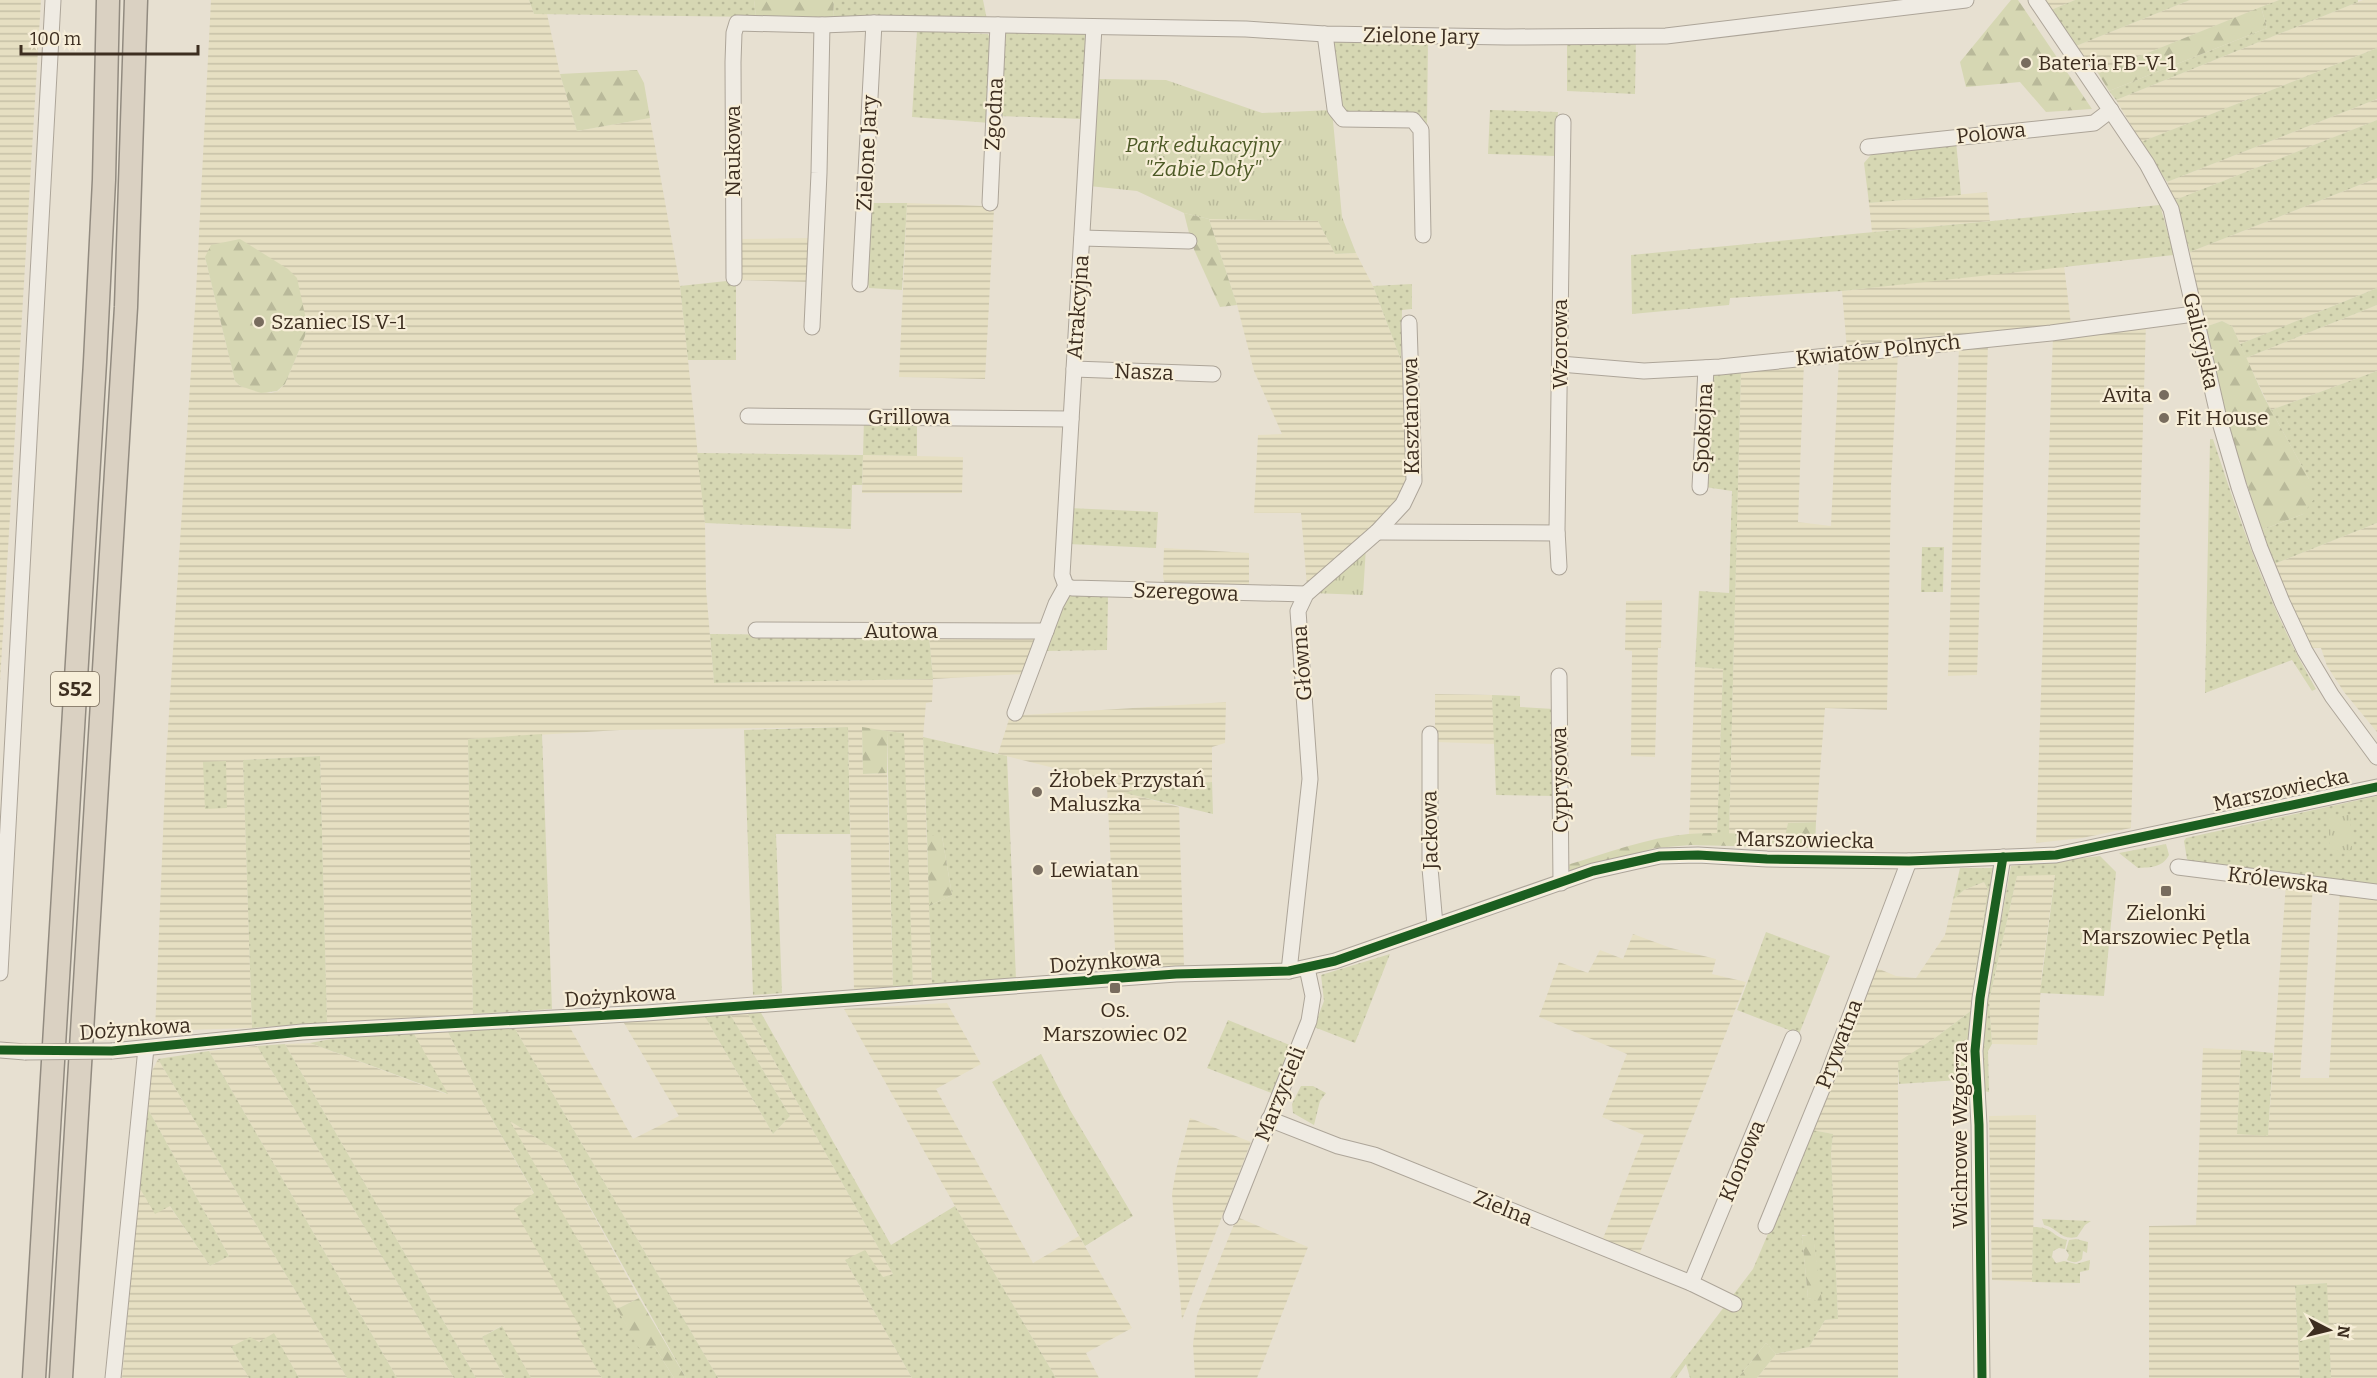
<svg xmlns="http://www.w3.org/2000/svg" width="2377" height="1378" viewBox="0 0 2377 1378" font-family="Bitter,serif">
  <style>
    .farmland { fill: url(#farmland-rules); fill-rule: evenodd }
    .grass { fill: url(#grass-dots); fill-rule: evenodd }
    .forest { fill: url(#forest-firs) }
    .park { fill: url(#park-tufts) }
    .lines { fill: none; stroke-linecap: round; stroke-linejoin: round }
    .minor-casing { stroke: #ada599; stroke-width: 17 }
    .highway-casing { stroke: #928b80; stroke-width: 25 }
    .minor { stroke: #efebe3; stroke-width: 15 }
    .highway { stroke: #dad1c2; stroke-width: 22 }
    .minor-bridge-casing { stroke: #ada599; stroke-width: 17; stroke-linecap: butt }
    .minor-bridge { stroke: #efebe3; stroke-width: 15 }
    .cycleway-casing { stroke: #f7eed8; stroke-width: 13 }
    .cycleway { stroke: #1b5e20; stroke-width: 9 }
    .poi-dot { fill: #786c5e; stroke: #f7eed8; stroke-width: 2 }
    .labels { text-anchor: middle; stroke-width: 4.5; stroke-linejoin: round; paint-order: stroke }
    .shield { fill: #f7eed8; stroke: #756857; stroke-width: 1.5 }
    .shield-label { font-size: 20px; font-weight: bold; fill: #3d2e20 }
    .street-label { font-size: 21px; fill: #3d2e20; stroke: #f7eed8 }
    .poi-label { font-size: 21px; fill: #3d2e20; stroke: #f7eed8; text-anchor: start }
    .park-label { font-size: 21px; font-style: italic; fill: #4d5a26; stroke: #f7eed8 }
  </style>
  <defs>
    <pattern id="farmland-rules" width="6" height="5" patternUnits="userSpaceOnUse" patternTransform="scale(1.5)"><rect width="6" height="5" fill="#e6dfc2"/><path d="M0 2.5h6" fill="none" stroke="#c6c0a6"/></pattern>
    <pattern id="grass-dots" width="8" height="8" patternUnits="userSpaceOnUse" patternTransform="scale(1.5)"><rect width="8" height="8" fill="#d6d7b3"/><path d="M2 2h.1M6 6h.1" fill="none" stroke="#b9b99a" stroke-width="1.8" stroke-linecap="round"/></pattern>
    <pattern id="forest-firs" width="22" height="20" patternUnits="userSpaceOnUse" patternTransform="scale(1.5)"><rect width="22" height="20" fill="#d6d7b3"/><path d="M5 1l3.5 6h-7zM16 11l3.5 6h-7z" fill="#b9b99a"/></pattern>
    <pattern id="park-tufts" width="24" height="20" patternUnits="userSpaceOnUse" patternTransform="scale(1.5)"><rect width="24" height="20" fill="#d6d7b3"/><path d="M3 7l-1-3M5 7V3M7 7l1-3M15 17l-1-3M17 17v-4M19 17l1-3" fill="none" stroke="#b9b99a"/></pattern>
  </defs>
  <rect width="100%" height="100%" fill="#e7e0d1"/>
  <g class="farmland">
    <polygon points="0,0 41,0 0,682"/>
    <path d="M 211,0 L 529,0 L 534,14 L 547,14 L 560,74 L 577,131 L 650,118 L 680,286 L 688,360 L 705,523 L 706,589 L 714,683 L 933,679 L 929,636 L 1041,636 L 1024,674 L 933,679 L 932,702 L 926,703 L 923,737 L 932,985 L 913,987 L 903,733 L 862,728 L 863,774 L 887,773 L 893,988 L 854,990 L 848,727 L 620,730 L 468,739 L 473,1014 L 327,1023 L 320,756 L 243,760 L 252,1028 L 155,1031 L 166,760 L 196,292 ZM 205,257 L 307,324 L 305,336 L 285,384 L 278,391 L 271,393 L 240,386 L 235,381 Z"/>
    <polygon points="2045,0 2075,0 2051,10"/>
    <polygon points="2190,0 2279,0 2098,73 2076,46"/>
    <polygon points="2363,0 2377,0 2377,48 2141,142 2116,100"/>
    <polygon points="2377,99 2377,120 2175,200 2167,182"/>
    <polygon points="2377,178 2377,288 2240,344 2232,326 2222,321 2205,327 2190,252"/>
    <polygon points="1987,192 1990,221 1872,232 1869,203"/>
    <polygon points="907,203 984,206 994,209 985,379 899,377"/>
    <polygon points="1209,219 1318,221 1335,254 1356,253 1373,286 1401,360 1410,468 1399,502 1307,586 1301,513 1254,513 1258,435 1282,434 1254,371 1237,305"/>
    <polygon points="811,238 809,282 736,280 736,239"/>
    <polygon points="2064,265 2071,325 1847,349 1842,291"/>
    <polygon points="2377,305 2377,371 2271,410 2246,358"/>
    <polygon points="2146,323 2131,828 2082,838 2036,843 2053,335"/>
    <polygon points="1988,344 1977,675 1948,676 1959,345"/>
    <polygon points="1898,353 1891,486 1887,710 1825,708 1816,822 1788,823 1786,836 1729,835 1741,370 1804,362 1798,522 1831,526 1839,357"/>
    <polygon points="863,455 963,457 962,493 862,493"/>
    <polygon points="2377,523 2377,732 2344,692 2327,666 2321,648 2312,648 2291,607 2274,564"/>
    <polygon points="1164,548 1249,553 1249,588 1165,585 1163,577"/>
    <polygon points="1662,600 1661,648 1658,648 1655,757 1631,756 1632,651 1625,650 1626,601"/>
    <polygon points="1695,667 1723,669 1717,833 1689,834"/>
    <polygon points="1435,694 1492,695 1495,744 1435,742"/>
    <polygon points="1226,702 1225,743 1212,747 1212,782 1143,787 1126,793 1179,807 1184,966 1116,969 1107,787 1062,770 998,754 1010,716"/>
    <polygon points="2055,874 2042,972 2037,1045 1992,1044 1989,1001 2017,876"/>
    <polygon points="1984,882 1988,890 1973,987 1976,1007 1935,1038 1898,1063 1898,1378 1757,1378 1776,1354 1809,1347 1825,1320 1838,1319 1831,1152 1833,1134 1812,1130 1872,966 1896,976 1916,978 1945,935 1953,900 1964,890"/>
    <polygon points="2286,883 2313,885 2300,1078 2329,1078 2340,891 2377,896 2377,1378 2331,1378 2326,1283 2295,1285 2300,1378 2149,1378 2149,1226 2196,1225 2203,1048 2241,1050 2237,1133 2268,1135"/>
    <polygon points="1633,934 1671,948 1716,959 1712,974 1746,982 1639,1255 1602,1241 1644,1135 1602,1117 1627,1054 1539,1017 1559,962 1588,973 1600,950 1623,959"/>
    <polygon points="947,1003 981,1064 936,1089 1033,1263 1079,1236 1132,1328 1086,1353 1099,1378 1056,1378 955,1206 844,1009"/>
    <polygon points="747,1012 893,1274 883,1277 845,1260 912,1378 718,1378 514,1027 568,1024 633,1139 679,1116 621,1018 704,1015 773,1134 790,1116 730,1014"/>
    <polygon points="413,1032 448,1032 483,1103 534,1194 581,1330 577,1333 602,1378 531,1378 501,1326 482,1337 505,1378 476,1378 285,1044 310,1043 446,1094"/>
    <polygon points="257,1046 454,1378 397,1378 209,1051"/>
    <polygon points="158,1059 347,1378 299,1378 274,1334 259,1342 231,1347 249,1378 122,1378 139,1187 169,1205 210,1266 229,1256 148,1109 151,1073"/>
    <polygon points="2036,1115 2032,1282 1992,1280 1989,1116"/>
    <polygon points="1190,1118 1251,1142 1182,1320 1172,1194 1176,1170"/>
    <polygon points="509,1120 559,1152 639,1298 617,1309"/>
    <polygon points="1237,1217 1308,1247 1257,1378 1195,1378 1193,1344 1197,1315"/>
  </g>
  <g class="grass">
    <polygon points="529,0 754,0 756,17 534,14"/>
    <polygon points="834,0 983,0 987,20 833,19"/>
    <polygon points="2075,0 2190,0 2076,46 2051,10"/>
    <polygon points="2279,0 2358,0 2358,2 2116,100 2109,91 2267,28 2261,7"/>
    <polygon points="1006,30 1089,33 1084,119 1000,116"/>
    <polygon points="917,31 988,34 992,43 990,123 912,117"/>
    <path d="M 1428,37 L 1427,125 C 1401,105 1363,125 1338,106 L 1331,40 Z"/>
    <polygon points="1636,38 1635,94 1567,91 1567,40"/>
    <polygon points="2377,48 2377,99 2167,182 2141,142"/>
    <polygon points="1490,110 1558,112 1556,156 1488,154"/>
    <polygon points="2377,120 2377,178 2190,252 2175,200"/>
    <polygon points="1956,141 1961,195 1869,203 1864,163 1876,149"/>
    <polygon points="869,203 907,203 902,290 869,288 866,273"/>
    <polygon points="2160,205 2174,255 1842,291 1730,298 1729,305 1632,314 1631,255"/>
    <polygon points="736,280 736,360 688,360 680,286"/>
    <polygon points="1412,284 1412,309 1402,310 1401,360 1373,286"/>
    <polygon points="2377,288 2377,305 2246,358 2240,344"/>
    <polygon points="1741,370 1729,835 1717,833 1723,669 1695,667 1699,591 1729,593 1732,491 1705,487 1711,371"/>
    <polygon points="2377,371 2377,523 2274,564 2262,530 2303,514 2309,479 2271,410"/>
    <polygon points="864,419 917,419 917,456 863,455 862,485 852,485 851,529 705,523 697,453 863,455"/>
    <path d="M 2210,439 L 2213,439 C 2241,525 2270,610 2316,689 L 2312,691 L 2292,660 L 2205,693 Z"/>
    <polygon points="1069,508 1158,512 1156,548 1068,544"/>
    <polygon points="1922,547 1944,547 1943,592 1921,592"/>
    <polygon points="1068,592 1108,595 1107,650 1044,651"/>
    <polygon points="710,634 929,636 933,679 714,683"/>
    <polygon points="1492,695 1520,696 1520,707 1554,709 1556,796 1496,795"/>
    <polygon points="848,727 850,834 776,834 782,993 753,995 744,730"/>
    <polygon points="887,731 904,733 913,986 893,988"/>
    <polygon points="542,734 552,1009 473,1014 468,739"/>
    <polygon points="923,737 1007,756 1016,980 932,985 929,906 952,895 942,836 927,836"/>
    <polygon points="320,756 327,1023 252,1028 243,760"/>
    <polygon points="226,761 227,808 205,809 203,762"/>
    <polygon points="1212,782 1213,814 1125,793 1143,787"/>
    <polygon points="2377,796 2377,888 2195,865 2187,859 2184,841 2186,838"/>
    <path d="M 2166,844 L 2169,855 C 2162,868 2151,867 2138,868 L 2119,853 Z"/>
    <polygon points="2100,856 2116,872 2104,996 2040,993 2055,875 2017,876 1989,1001 1992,1044 1988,1051 1989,1092 1983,1091 1981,1030 2011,866"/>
    <polygon points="1960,868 1999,868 1974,1079 1899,1084 1898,1062 1935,1038 1976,1007 1973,987 1988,890 1984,882 1964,890 1953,900"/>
    <polygon points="1766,932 1830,956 1799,1034 1737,1010"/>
    <polygon points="1390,954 1355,1043 1314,1027 1324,1001 1321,975"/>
    <polygon points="760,1011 891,1245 955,1206 1056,1378 912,1378 845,1260 865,1250 883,1277 893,1274 747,1012"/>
    <polygon points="730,1014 790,1116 773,1134 704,1015"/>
    <polygon points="1228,1020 1292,1046 1274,1094 1207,1068"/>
    <polygon points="514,1027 718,1378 686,1378 559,1152 510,1121 639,1347 654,1346 674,1378 602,1378 576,1333 581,1329 514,1209 534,1193 483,1103 448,1032"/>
    <polygon points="413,1032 448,1094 310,1043 331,1039"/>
    <polygon points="285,1044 476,1378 454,1378 257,1046"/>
    <polygon points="2241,1050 2273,1053 2268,1136 2237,1134"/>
    <polygon points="209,1051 397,1378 347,1378 158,1059"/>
    <polygon points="1041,1054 1070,1110 1133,1216 1085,1246 992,1082"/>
    <polygon points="1301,1086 1313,1086 1326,1093 1320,1101 1314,1125 1293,1113 1292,1104"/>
    <polygon points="148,1109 229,1256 210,1266 170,1206 155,1214 139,1187"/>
    <path d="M 1812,1130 L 1833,1134 L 1831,1152 L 1838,1319 L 1825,1320 L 1809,1347 L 1776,1354 L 1766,1343 L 1738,1378 L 1690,1378 L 1686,1364 L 1676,1378 L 1670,1378 L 1753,1269 ZM 1802,1235 L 1813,1235 L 1821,1301 L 1808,1298 Z"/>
    <path d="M 2042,1219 L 2091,1221 L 2085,1225 L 2077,1237 C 2061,1241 2058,1228 2044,1225 Z"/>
    <path d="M 2033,1227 C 2054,1227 2051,1236 2067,1240 L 2065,1249 L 2059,1248 L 2053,1251 L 2052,1257 L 2056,1263 L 2064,1261 L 2076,1264 L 2090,1260 L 2089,1270 L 2080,1272 L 2080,1283 L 2032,1282 Z"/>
    <path d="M 2076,1239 L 2088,1242 L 2087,1253 L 2083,1251 L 2082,1259 C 2078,1263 2073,1263 2067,1260 L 2069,1255 L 2066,1250 L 2069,1240 Z"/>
    <polygon points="2327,1283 2331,1378 2300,1378 2295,1285"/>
    <polygon points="502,1326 531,1378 505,1378 482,1337"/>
    <polygon points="274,1333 299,1378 249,1378 231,1347 250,1337 259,1342"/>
  </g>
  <g class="forest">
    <polygon points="754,0 834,0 833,19 756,17"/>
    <polygon points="2011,0 2018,0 2092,109 2046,112 2020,82 1966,87 1960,62"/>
    <polygon points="2261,7 2267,28 2109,91 2098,73"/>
    <polygon points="637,70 644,83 650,118 577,131 560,74"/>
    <polygon points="1184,213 1209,219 1237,305 1220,307 1192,245"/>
    <polygon points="240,239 288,269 297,278 307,324 305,336 285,384 277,391 261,393 240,386 235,381 205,257 211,245"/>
    <polygon points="2222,321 2232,326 2264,397 2309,479 2314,499 2303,514 2262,530 2227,423 2205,327"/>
    <polygon points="862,727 887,731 887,773 863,774"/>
    <path d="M 1816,822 L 1815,848 L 1691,845 L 1655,848 L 1571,872 L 1567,865 C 1607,853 1646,838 1688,834 C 1720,831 1753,835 1785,836 L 1788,823 Z"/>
    <polygon points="927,836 942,836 952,895 929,906"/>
    <polygon points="1813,1234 1822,1302 1808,1298 1802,1236"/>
    <polygon points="639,1298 686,1378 674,1378 654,1346 639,1348 617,1309"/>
    <polygon points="1766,1343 1776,1354 1757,1378 1738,1378"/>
  </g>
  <g class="park">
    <polygon points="1097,79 1166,80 1262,113 1332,110 1342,217 1356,253 1335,254 1318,221 1209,219 1184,213 1137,191 1089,186"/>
    <polygon points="1366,547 1363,595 1312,593"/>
    <polygon points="2350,815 2352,850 2330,851 2328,816"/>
  </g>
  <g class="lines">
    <defs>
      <g id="minor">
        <polyline points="2036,0 2147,164 2171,209 2219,419 2239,487 2260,548 2282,602 2305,651 2332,696 2377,757"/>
        <polyline points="1325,34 1335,109 1343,119 1413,120 1421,130 1423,235"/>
        <polyline points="1868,147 2094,123 2111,110"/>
        <polyline points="990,203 998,25"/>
        <polyline points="1082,238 1189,241"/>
        <polyline points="734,278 733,62 734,33 737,23 822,25 874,23 1246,29 1325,34 1506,37 1666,36 1966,0"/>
        <polyline points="860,284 874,23"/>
        <polyline points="812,327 819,173 822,25"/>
        <polyline points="1560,364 1644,371 1720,367 2051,333 2194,314"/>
        <polyline points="1074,369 1213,374"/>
        <polyline points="748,416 1071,419"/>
        <polyline points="1700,487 1706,368"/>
        <polyline points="1377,532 1557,533"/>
        <polyline points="1559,567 1557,530 1563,122"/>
        <polyline points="1066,586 1062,575 1094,27"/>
        <polyline points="1066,586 1072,588 1306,594"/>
        <polyline points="756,630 1046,631"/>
        <polyline points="1559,676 1561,883"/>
        <polyline points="1015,713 1056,604 1066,586"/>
        <polyline points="1430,734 1430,868 1435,925"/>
        <polyline points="2178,867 2377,892"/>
        <polyline points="1289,971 1310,779 1298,611 1306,594 1377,532 1403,504 1414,481 1409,323"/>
        <polyline points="0,973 53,0"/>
        <polyline points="0,1050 25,1052"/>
        <polyline points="112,1051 302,1032 646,1013 1176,974 1289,971 1335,961 1593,871 1660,856 1698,855 1767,859 1909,861 2056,855 2377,787"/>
        <polyline points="1269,1119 1338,1146 1374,1155 1691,1283 1734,1304"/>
        <polyline points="1231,1217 1309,1021 1313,996 1307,968"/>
        <polyline points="1766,1226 1829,1072 1909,861"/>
        <polyline points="1691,1283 1793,1038"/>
        <polyline points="113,1378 146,1048"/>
        <polyline points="1982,1378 1979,1125 1975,1051 1980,998 2003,857"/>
      </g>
      <g id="highway">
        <polyline points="34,1378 95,362 104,180 108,0"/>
        <polyline points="61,1378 126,307 136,0"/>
      </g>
    </defs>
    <use href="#minor" class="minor-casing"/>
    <use href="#highway" class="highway-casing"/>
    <use href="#minor" class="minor"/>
    <use href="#highway" class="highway"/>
    <defs>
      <polyline id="minor-bridge" points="25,1052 112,1051"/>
    </defs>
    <use href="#minor-bridge" class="minor-bridge-casing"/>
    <use href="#minor-bridge" class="minor-bridge"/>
    <defs>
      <g id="cycleway">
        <polyline points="0,1050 112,1051 302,1032 646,1013 1176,974 1289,971 1335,961 1593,871 1660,856 1698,855 1767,859 1909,861 2056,855 2377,787"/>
        <polyline points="1982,1378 1979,1125 1975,1051 1980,998 2003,857"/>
      </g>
    </defs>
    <use href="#cycleway" class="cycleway-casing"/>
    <use href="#cycleway" class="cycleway"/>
  </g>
  <g class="poi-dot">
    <circle cx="2026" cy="63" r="6"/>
    <circle cx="259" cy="322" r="6"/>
    <circle cx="2164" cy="395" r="6"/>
    <circle cx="2164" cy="418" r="6"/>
    <circle cx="1037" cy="792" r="6"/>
    <circle cx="1038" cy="870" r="6"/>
    <rect x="2160" y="885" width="12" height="12" rx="3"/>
    <rect x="1109" y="982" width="12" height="12" rx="3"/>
  </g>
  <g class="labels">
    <rect class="shield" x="51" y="672" width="48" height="34" rx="4.5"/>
    <g class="shield-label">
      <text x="75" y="696">S52</text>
    </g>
    <g class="street-label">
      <text transform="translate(1421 36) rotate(1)" y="7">Zielone Jary</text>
      <text transform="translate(994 114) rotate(-87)" y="7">Zgodna</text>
      <text transform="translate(1991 133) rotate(-6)" y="7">Polowa</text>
      <text transform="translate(733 151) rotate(-90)" y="7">Naukowa</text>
      <text transform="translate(867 153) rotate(-87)" y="7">Zielone Jary</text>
      <text transform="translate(1078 307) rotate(-86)" y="7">Atrakcyjna</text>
      <text transform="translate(2201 341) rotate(77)" y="7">Galicyjska</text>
      <text transform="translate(1560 344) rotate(-90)" y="7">Wzorowa</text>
      <text transform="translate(1878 350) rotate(-6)" y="7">Kwiatów Polnych</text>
      <text transform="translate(1144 372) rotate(2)" y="7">Nasza</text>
      <text transform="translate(1411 416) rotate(-91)" y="7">Kasztanowa</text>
      <text x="909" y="424">Grillowa</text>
      <text transform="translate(1703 428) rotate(-87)" y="7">Spokojna</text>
      <text transform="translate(1186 592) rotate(2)" y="7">Szeregowa</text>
      <text x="901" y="638">Autowa</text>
      <text transform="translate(1302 663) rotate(-94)" y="7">Główna</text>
      <text transform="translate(1560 780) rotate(-91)" y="7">Cyprysowa</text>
      <text transform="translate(2281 790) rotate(-12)" y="7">Marszowiecka</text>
      <text transform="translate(1430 830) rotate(-91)" y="7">Jackowa</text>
      <text transform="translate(1805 840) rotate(1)" y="7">Marszowiecka</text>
      <text transform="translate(2278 880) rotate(7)" y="7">Królewska</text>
      <text transform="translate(1105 962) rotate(-4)" y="7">Dożynkowa</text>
      <text transform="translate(620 996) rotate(-4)" y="7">Dożynkowa</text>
      <text transform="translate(135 1029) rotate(-4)" y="7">Dożynkowa</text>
      <text transform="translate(1839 1044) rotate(-69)" y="7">Prywatna</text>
      <text transform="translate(1280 1094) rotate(-68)" y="7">Marzycieli</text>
      <text transform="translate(1960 1135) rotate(-90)" y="7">Wichrowe Wzgórza</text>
      <text transform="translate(1742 1161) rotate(-67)" y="7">Klonowa</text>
      <text transform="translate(1503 1208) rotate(22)" y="7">Zielna</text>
    </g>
    <g class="poi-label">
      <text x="2038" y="70">Bateria FB-V-1</text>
      <text x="271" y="329">Szaniec IS V-1</text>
      <text x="2152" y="402" text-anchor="end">Avita</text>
      <text x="2176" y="425">Fit House</text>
      <text x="1049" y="787">Żłobek Przystań<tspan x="1049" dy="24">Maluszka</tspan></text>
      <text x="1050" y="877">Lewiatan</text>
      <text x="2166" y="920" text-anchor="middle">Zielonki<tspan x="2166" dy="24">Marszowiec Pętla</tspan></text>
      <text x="1115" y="1017" text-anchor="middle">Os.<tspan x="1115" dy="24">Marszowiec 02</tspan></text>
    </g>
    <g class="park-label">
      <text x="1203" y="152">Park edukacyjny<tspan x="1203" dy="24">"Żabie Doły"</tspan></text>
    </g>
  </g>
  <g transform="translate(2329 1330) rotate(97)" stroke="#f7eed8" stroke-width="4.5" paint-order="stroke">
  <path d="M0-4.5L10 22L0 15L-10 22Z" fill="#3d2e20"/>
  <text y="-9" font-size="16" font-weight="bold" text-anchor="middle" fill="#3d2e20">N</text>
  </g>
  <path d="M21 45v9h177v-9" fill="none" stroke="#3d2e20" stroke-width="3"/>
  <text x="30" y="45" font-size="18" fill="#3d2e20" stroke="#f7eed8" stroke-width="4.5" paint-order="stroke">100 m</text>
</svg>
